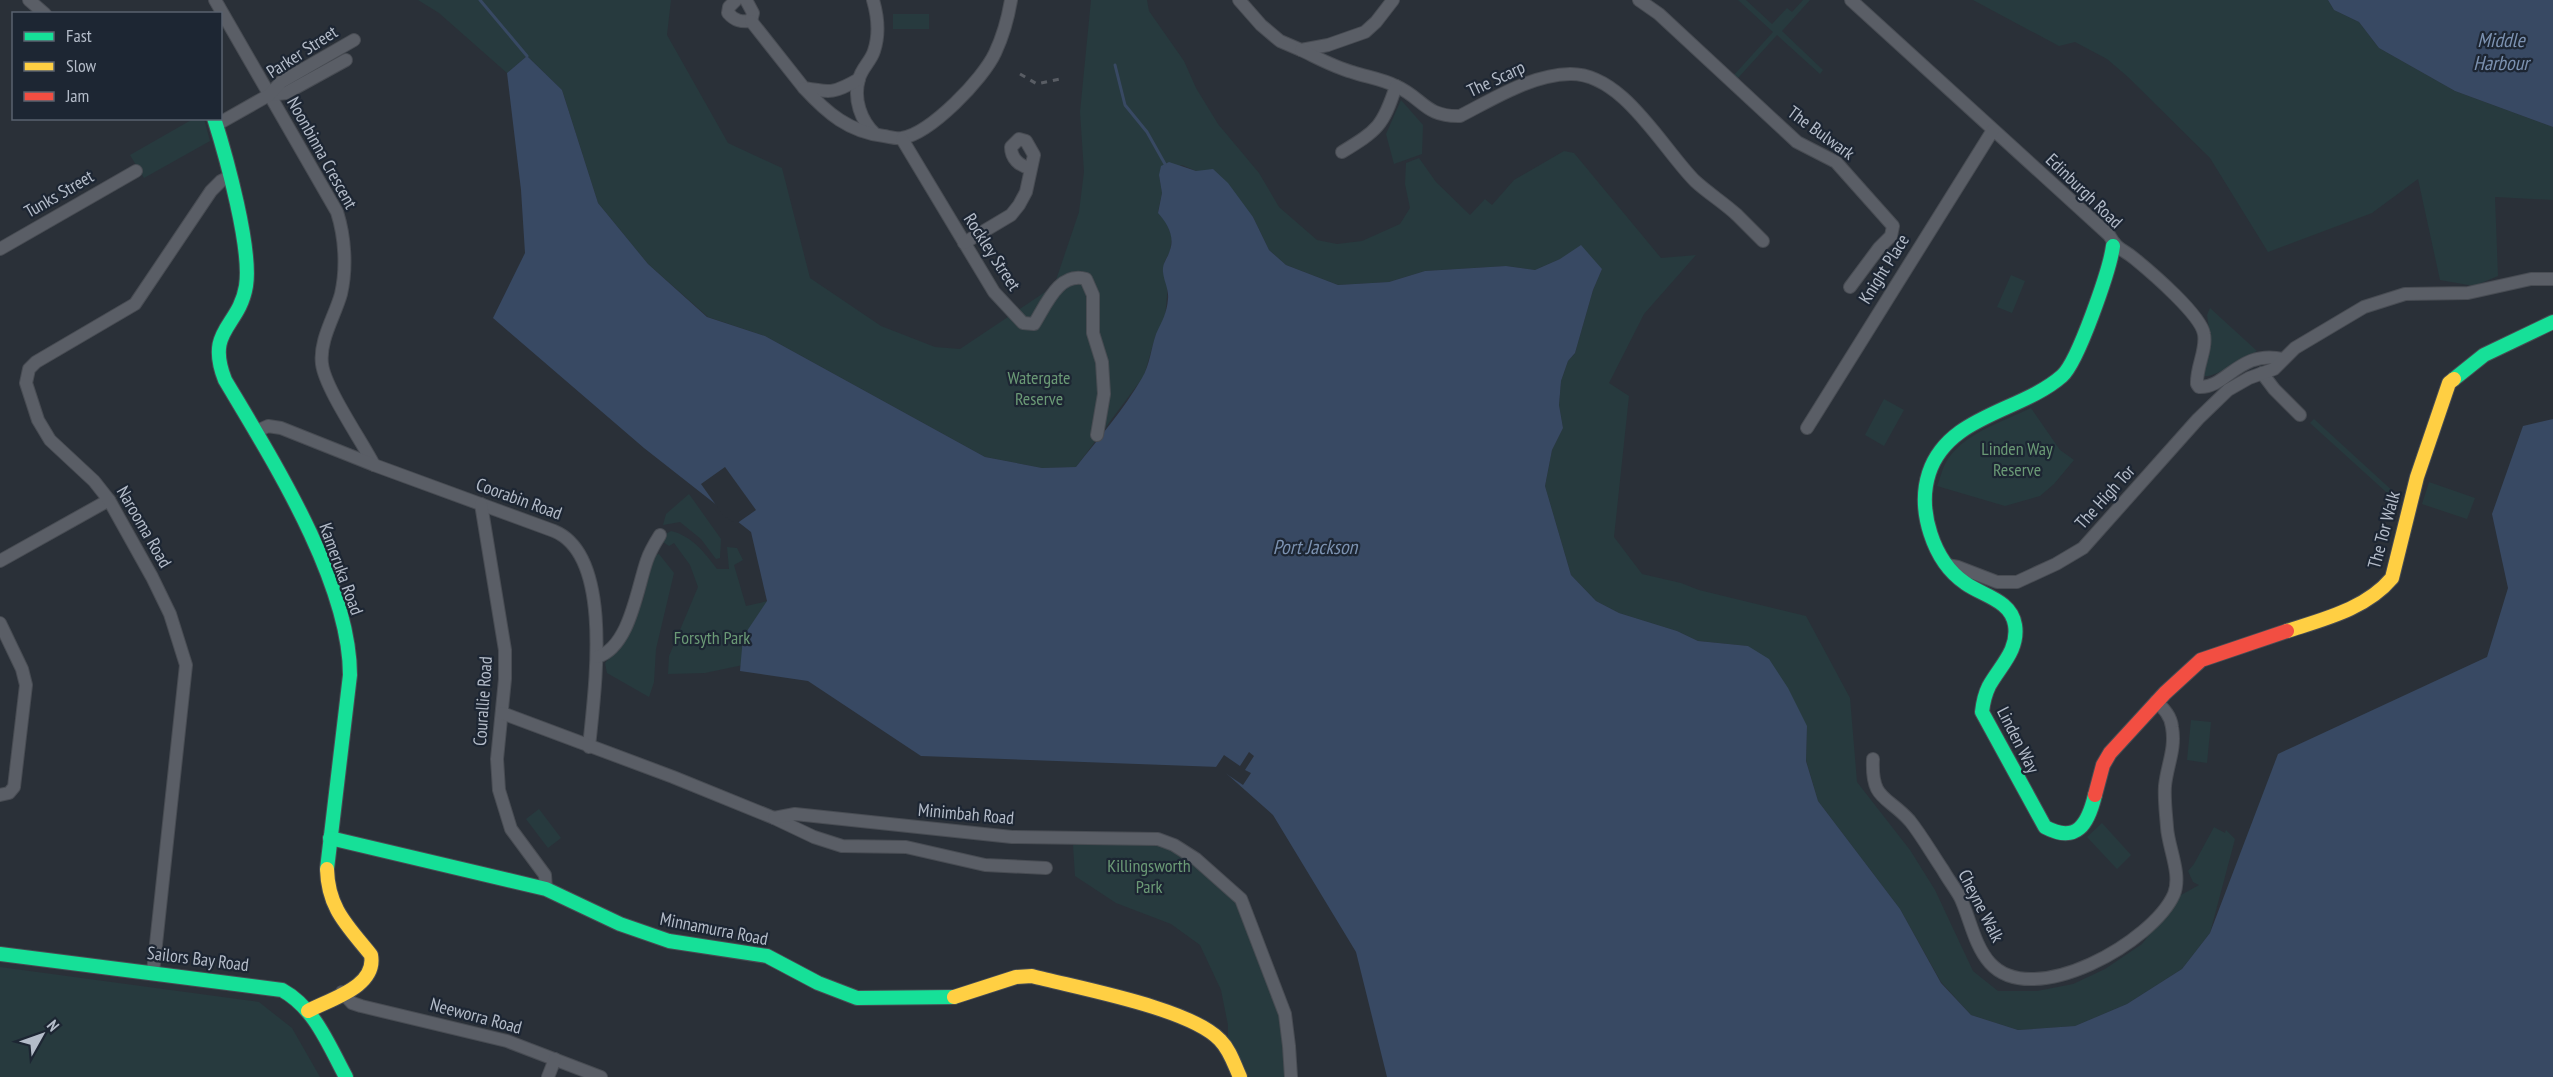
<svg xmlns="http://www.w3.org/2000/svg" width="2553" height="1077" viewBox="0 0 2553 1077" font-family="'PT Sans Narrow',sans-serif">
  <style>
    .green { fill: #273a3e }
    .water { fill: #384963 }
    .pier { fill: #2a3038 }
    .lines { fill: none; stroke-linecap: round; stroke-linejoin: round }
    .stream { stroke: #384963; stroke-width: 3 }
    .street-casing { stroke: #484c53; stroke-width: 14 }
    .fast-casing { stroke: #484c53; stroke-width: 16 }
    .slow-casing { stroke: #484c53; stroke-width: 16 }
    .jam-casing { stroke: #484c53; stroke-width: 16 }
    .street { stroke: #5a5e66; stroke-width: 12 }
    .fast { stroke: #16e098; stroke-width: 14 }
    .slow { stroke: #ffcf43; stroke-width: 14 }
    .jam { stroke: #f24e42; stroke-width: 14 }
    .rail { stroke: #595d64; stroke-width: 3; stroke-dasharray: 6 6; stroke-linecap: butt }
    .labels { text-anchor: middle; stroke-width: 4.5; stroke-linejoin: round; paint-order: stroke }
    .street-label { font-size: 18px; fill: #b4bcc9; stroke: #1d2633 }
    .park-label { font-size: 18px; fill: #6b9a76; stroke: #1d2633 }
    .water-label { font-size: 20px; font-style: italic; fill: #7c92b1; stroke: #1d2633 }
  </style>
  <rect width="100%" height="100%" fill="#2a3038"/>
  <g class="green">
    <polygon points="418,0 671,0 667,35 728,143 782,168 810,278 881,326 935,347 960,349 1054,286 1079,212 1084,172 1080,112 1091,0 1147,0 1149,11 1184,61 1196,88 1218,124 1259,173 1279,207 1317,240 1337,244 1362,241 1400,224 1410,208 1405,184 1406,163 1419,158 1436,182 1470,215 1485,199 1492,205 1514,180 1564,151 1574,153 1661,258 1696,255 1644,314 1609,383 1629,396 1614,537 1642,574 1681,583 1699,590 1806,616 1850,698 1857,782 1910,850 1935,890 1973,971 1998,991 2037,991 2073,984 2105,969 2142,944 2181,895 2199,885 2193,882 2188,871 2194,864 2214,827 2225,833 2226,830 2235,839 2210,933 2182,969 2127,1004 2075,1026 2018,1030 1971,1015 1941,982 1900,909 1818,801 1806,760 1807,726 1748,646 1698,641 1677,631 1619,613 1596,601 1571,575 1545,486 1552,450 1563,428 1559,405 1561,381 1568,361 1575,353 1593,290 1602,269 1560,259 1535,270 1506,266 1425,271 1389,282 1338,285 1286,265 1269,250 1253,217 1196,171 1182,165 1159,175 1162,193 1158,212 1166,222 1172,237 1170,251 1165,261 1163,271 1168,284 1165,318 1156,334 1144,376 1076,467 1042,468 985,457 765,336 708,317 648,264 598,203 562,90 527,56 507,73 439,13"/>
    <polygon points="1738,0 1746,0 1772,24 1787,8 1792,12 1803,0 1810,0 1782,31 1823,70 1820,74 1777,35 1738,78 1734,75 1773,32"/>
    <polygon points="1973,0 2328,0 2334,10 2359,22 2379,48 2455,91 2553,127 2553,200 2495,197 2498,276 2474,286 2440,280 2418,179 2372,213 2268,252 2210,158 2128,77 2107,59 2075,42 2059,46"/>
    <rect x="893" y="14" width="36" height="15"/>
    <polygon points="1401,100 1423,125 1422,154 1394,164 1386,134"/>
    <polygon points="193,119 204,119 210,141 144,178 130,155"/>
    <polygon points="2011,275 2025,281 2012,313 1997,307"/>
    <path d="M 2210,308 L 2257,351 C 2244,357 2216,378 2204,376 L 2202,370 L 2210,335 L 2207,315 Z"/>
    <polygon points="1884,399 1904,410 1884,446 1865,435"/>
    <path d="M 2031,408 L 2060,450 L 2074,460 L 2054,484 L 2040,496 L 2005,506 L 1937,486 C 1940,479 1942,470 1945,464 C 1961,434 2002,422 2031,408 Z"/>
    <polygon points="2314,419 2397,495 2396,501 2310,423"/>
    <polygon points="2429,482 2475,498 2467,519 2422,504"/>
    <polygon points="689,494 721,539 720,558 716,559 701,539 680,522 663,525 666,514"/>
    <path d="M 671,531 C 692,536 704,552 717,569 L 729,569 L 727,547 L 737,548 L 743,560 L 734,565 L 746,606 L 768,601 L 743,665 L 705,673 L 668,674 L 669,656 L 698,587 L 690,565 L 674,543 L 669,546 L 663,542 L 666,534 Z"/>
    <polygon points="659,554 674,573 656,649 654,682 649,697 607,673 605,663 623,644 643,600 654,555"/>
    <polygon points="2191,720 2211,722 2207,763 2187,760"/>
    <polygon points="539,809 561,838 548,848 526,819"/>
    <polygon points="2102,823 2131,855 2117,869 2087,837"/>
    <polygon points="1105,838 1158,839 1241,899 1279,994 1286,1077 1240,1077 1228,1050 1228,1025 1221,990 1200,945 1171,924 1116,903 1075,876 1073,845"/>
    <polygon points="0,967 259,1002 292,1028 320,1077 0,1077"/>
  </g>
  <g class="water">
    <polygon points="2328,0 2553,0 2553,127 2455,91 2379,48 2359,22 2334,10"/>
    <path d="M 527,56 L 562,90 L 598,203 L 648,264 L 707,317 L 765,336 L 985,457 L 1042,468 L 1076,467 C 1099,438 1124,409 1142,378 C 1150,365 1151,348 1156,334 C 1162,321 1167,313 1168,299 C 1169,289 1164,282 1163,272 C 1162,263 1168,258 1170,250 C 1175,236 1167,223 1158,213 L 1162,193 L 1159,175 L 1161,166 L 1169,162 L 1196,171 L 1213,169 L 1228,183 L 1253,217 L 1269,250 L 1286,265 L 1338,285 L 1389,282 L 1425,271 L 1506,266 L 1535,270 L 1560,259 L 1581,245 L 1602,269 L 1593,290 L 1575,353 L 1568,361 L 1561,381 L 1559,405 L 1563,428 L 1552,450 L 1545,486 L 1571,575 L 1596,601 L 1619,613 L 1677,631 L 1698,641 L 1748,646 L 1769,659 L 1788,688 L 1807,726 L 1806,761 L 1818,801 L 1900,909 L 1941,983 L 1971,1015 L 2018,1030 L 2075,1026 L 2127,1004 L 2182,969 L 2210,933 L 2278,754 L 2487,657 L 2508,588 L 2492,514 L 2523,426 L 2553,419 L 2553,1077 L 1387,1077 L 1356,952 L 1273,815 L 1219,767 L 921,756 L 808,681 L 740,671 L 743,637 L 767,601 L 751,532 L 644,448 L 493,318 L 525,253 L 521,190 L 507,73 Z"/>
  </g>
  <g class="pier">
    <polygon points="725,467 756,510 736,524 723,515 701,484"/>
    <polygon points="1249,752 1254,756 1245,770 1251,773 1243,785 1216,767 1224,755 1240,766"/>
  </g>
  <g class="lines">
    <g class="stream">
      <polyline points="480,0 527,56"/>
      <polyline points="1115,65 1125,105 1147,132 1165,164"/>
    </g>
    <defs>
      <g id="street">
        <polyline points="29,0 45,14"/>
        <path d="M 215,0 L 337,212 C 345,237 347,268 341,294 C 335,316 319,340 322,364 C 325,388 361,440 374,465"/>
        <path d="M 736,0 L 729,7 L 728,13 C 735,21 741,22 751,21"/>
        <polyline points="746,0 753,13 751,21"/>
        <path d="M 873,0 C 878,17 880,33 874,51 C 871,61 861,69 859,79 C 853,99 861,121 875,134"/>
        <polyline points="1239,0 1261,25 1280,41 1301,50 1328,45 1365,32 1376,22 1393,0"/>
        <polyline points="1639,0 1659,14 1797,142 1836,162 1893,226 1891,236 1879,248 1850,287"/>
        <path d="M 1851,0 L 2109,235 C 2118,251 2122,248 2135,259 C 2152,273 2201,315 2204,334 C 2207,350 2196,367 2197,384 L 2199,387 C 2226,389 2239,349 2283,359"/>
        <path d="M 751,21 L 804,88 C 831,93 835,93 859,79"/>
        <path d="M 1301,50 C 1318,58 1334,67 1352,72 C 1367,77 1382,79 1396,86 C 1423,98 1425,117 1460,116 C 1495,98 1531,75 1570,74 C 1623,73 1662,148 1695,181 C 1708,193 1724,203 1737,215 C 1746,224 1755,233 1763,241"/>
        <path d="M 804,88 C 827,113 849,132 884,136 C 890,137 897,139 902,138 C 931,133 983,79 995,53 C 1003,36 1008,18 1011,0"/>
        <polyline points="269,95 286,93 346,60"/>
        <polyline points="216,125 269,95 281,82 354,40"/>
        <path d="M 902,139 L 994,292 L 1023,323 L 1034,324 C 1046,305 1059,271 1086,279 L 1093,295 L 1093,333 L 1102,362 L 1104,394 L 1097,435"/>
        <path d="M 1342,152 C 1378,130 1383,126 1396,86"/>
        <path d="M 964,243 L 1011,215 L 1019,205 L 1026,192 L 1034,155 L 1026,141 L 1019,139 L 1011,147 C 1011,158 1019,166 1030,168"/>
        <polyline points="0,249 136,171"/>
        <polyline points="2262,373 2274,389 2300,415"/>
        <polyline points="1807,428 1993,130"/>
        <path d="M 255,432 L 268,426 L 281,428 L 374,465 L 554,531 C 615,556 594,694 589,747"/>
        <polyline points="481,504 505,650 505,679 497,759 499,790 511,829 545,875 546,889"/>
        <polyline points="0,561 109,500"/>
        <polyline points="1947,565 1958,567 1997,582 2017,582 2056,564 2083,548 2198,419 2228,390 2249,378 2274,369 2295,348 2364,307 2405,294 2468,293 2531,279 2553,279"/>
        <polyline points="0,623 22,669 26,685 14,787 9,793 0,795"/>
        <path d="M 597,657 C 630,647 637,588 647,560 C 650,551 655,543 660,535"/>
        <polyline points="502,713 673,777 774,818 814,837 842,846 906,847 985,865 1046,868"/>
        <path d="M 1873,759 C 1871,801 1887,795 1910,821 C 1922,836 1932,854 1943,870 C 1948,879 1955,888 1960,897 C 1970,918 1974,945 1990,963 C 2033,1011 2154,941 2174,894 C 2182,874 2168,847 2167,827 C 2166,813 2164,799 2165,786 C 2167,765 2176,749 2172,727 C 2171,716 2164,709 2156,701"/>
        <polyline points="774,818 795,814 1012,837 1158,839 1174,845 1196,859 1241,899 1285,1014 1289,1046 1291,1077"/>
        <polyline points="153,972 186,665 170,614 152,577 109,500 94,481 50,440 38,420 26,383 29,369 36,362 135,304 211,191 221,181 229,177"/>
        <polyline points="342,992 352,1003 361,1006 507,1041 601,1077"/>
        <polyline points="548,1077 555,1059"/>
      </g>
      <g id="fast">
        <path d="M 214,118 C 226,156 252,249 246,286 C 239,328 205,329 225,380 C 272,459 350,582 350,675 L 327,869"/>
        <polyline points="2454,379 2484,355 2553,322"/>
        <path d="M 2095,795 C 2088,824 2077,844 2045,827 L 1982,712 C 1983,703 1985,694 1989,686 C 2000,666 2019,650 2015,625 C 2011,600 1983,596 1965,583 C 1933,561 1917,510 1929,473 C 1948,415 2021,412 2062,376 C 2078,362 2110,269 2113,246"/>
        <polyline points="330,838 546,889 620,924 669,941 767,956 818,983 857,998 954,997"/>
        <path d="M 0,954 L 282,990 C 315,1008 329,1046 346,1077"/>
      </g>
      <g id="slow">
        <path d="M 2287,631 C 2324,619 2366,609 2392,578 L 2417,477 L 2449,383 L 2454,379"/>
        <path d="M 954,997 L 1016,977 L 1032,976 C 1077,988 1190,1008 1220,1040 C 1230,1050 1234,1064 1240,1077"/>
        <path d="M 308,1011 C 330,999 377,987 371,955 C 348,926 328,909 327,869"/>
      </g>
      <polyline id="jam" points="2095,795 2103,765 2110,753 2165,693 2201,660 2287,631"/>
    </defs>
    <use href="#street" class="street-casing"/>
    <use href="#fast" class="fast-casing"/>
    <use href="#slow" class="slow-casing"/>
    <use href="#jam" class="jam-casing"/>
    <use href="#street" class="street"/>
    <use href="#fast" class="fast"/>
    <use href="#slow" class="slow"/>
    <use href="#jam" class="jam"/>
    <polyline class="rail" points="1020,74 1037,84 1064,78"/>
  </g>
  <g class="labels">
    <g class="street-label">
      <text transform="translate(302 52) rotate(-33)" y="6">Parker Street</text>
      <text transform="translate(1496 79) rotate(-25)" y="6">The Scarp</text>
      <text transform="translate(1821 133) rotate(36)" y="6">The Bulwark</text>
      <text transform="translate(322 153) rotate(61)" y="6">Noonbinna Crescent</text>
      <text transform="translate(2084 191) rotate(44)" y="6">Edinburgh Road</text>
      <text transform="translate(59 194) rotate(-30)" y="6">Tunks Street</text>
      <text transform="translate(992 252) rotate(57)" y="6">Rockley Street</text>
      <text transform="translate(1884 269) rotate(-58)" y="6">Knight Place</text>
      <text transform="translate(2105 497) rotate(-48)" y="6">The High Tor</text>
      <text transform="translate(519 499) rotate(20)" y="6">Coorabin Road</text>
      <text transform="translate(144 527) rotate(60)" y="6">Narooma Road</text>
      <text transform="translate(2384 530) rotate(-75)" y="6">The Tor Walk</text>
      <text transform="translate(341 569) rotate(70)" y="6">Kameruka Road</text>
      <text transform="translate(483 701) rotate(-86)" y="6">Courallie Road</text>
      <text transform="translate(2018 740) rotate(63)" y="6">Linden Way</text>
      <text transform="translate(966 814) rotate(5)" y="6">Minimbah Road</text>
      <text transform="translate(1981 906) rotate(63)" y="6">Cheyne Walk</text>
      <text transform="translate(714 929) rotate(11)" y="6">Minnamurra Road</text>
      <text transform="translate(198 959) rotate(7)" y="6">Sailors Bay Road</text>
      <text transform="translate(476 1016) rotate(15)" y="6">Neeworra Road</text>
    </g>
    <g class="park-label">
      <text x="1039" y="384">Watergate<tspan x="1039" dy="21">Reserve</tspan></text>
      <text x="2017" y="455">Linden Way<tspan x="2017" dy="21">Reserve</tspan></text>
      <text x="712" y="644">Forsyth Park</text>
      <text x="1149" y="872">Killingsworth<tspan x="1149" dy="21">Park</tspan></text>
    </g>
    <g class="water-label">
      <text x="2501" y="47">Middle<tspan x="2501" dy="23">Harbour</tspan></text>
      <text x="1315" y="554">Port Jackson</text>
    </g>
  </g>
  <rect x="12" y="12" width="210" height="108" fill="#1d2633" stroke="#59626f" stroke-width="1.5"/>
  <rect x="24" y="32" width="30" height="9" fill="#16e098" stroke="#59626f" stroke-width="1.5"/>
  <text x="66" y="42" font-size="18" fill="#b4bcc9">Fast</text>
  <rect x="24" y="62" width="30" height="9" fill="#ffcf43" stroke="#59626f" stroke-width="1.5"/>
  <text x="66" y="72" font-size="18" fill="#b4bcc9">Slow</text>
  <rect x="24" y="92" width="30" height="9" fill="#f24e42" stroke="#59626f" stroke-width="1.5"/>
  <text x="66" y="102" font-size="18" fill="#b4bcc9">Jam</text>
  <g transform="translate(42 1035) rotate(50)" stroke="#1d2633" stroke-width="4.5" paint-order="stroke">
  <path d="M0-4.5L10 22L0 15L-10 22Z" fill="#b4bcc9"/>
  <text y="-9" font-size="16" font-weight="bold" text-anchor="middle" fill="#b4bcc9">N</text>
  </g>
</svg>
